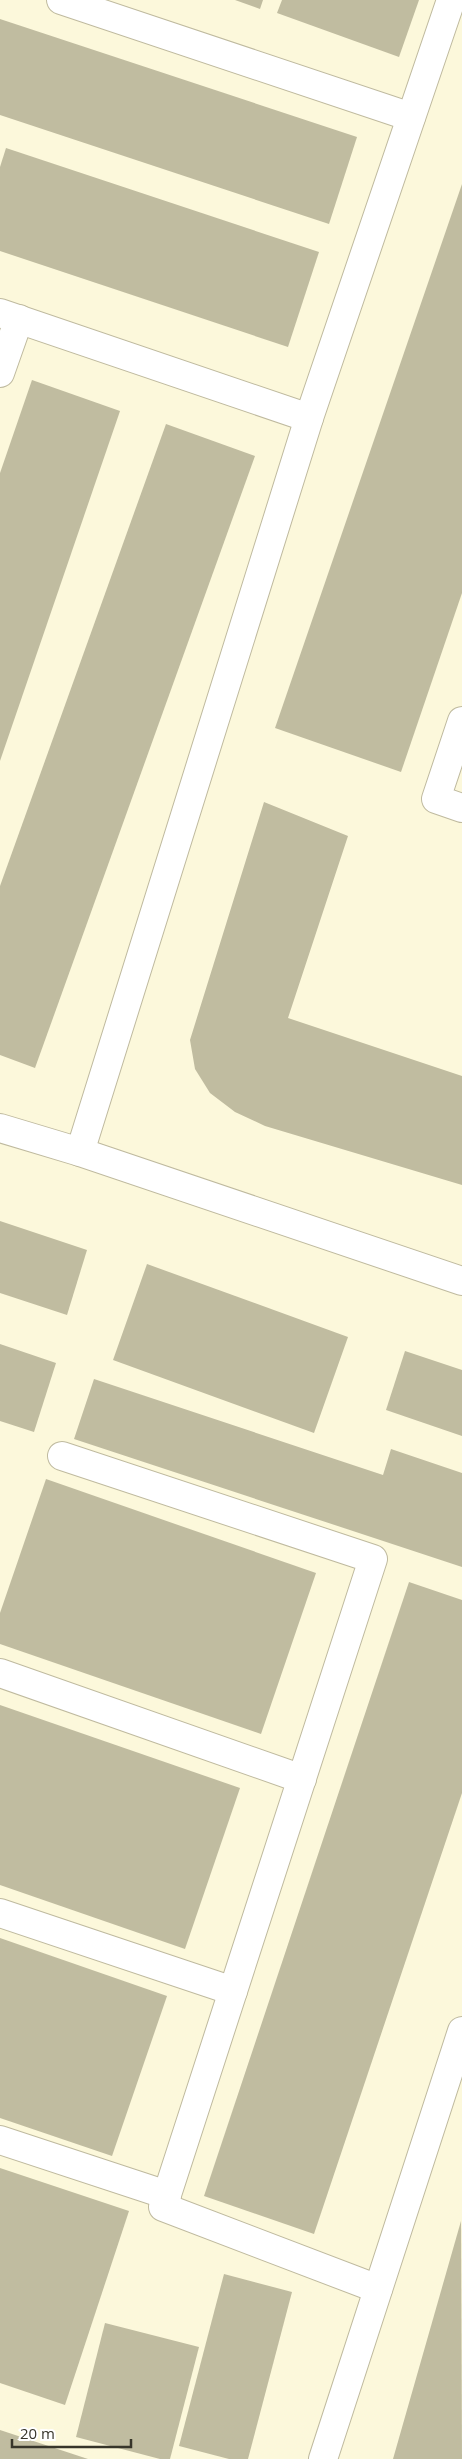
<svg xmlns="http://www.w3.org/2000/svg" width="462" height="2459" viewBox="0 0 462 2459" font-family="'Open Sans',sans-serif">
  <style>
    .building { fill: #c0bca0 }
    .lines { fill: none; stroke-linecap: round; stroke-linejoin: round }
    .minor-casing { stroke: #bfba9f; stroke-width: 30 }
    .tertiary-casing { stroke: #bfba9f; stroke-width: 30 }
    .minor { stroke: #fff; stroke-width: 28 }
    .tertiary { stroke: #fff; stroke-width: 28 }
  </style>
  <rect width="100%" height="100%" fill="#fcf8db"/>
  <g class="building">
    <polygon points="235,0 263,0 260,9"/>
    <polygon points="282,0 419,0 399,57 277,13"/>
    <polygon points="0,19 357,137 329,224 0,115"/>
    <polygon points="6,148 319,252 288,347 0,251 0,167"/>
    <polygon points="462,184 462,593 401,772 275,728"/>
    <polygon points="32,380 120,411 0,761 0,473"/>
    <polygon points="166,424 255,456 35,1068 0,1055 0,886"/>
    <polygon points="264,802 348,836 288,1018 462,1076 462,1185 265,1126 235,1112 210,1093 195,1069 190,1040"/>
    <polygon points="0,1221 87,1250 67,1315 0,1293"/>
    <polygon points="147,1264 348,1337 314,1433 113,1360"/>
    <polygon points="0,1344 56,1363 34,1432 0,1421"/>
    <polygon points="405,1351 462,1370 462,1436 386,1410"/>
    <polygon points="94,1379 383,1475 391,1449 462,1473 462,1567 74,1439"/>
    <polygon points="46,1479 316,1573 261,1734 0,1644 0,1613"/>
    <polygon points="409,1582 462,1600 462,1793 314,2234 204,2196"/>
    <polygon points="0,1705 240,1788 185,1949 0,1885"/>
    <polygon points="0,1938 167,1996 112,2156 0,2118"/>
    <polygon points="0,2168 129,2211 65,2405 0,2383"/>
    <polygon points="461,2221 462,2459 393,2459"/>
    <polygon points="224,2274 292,2292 248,2459 229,2459 179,2446"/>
    <polygon points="105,2323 199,2347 170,2459 160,2459 76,2437"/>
    <polygon points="0,2430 88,2459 0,2459"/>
  </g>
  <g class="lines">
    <defs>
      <g id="minor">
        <polyline points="61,0 411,117"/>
        <polyline points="0,313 309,418"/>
        <polyline points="0,373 19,319"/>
        <polyline points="462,721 436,799 462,808"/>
        <polyline points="80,1152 309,418 451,0"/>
        <polyline points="62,1456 373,1559 163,2207 378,2289"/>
        <polyline points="0,1673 302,1779"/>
        <polyline points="0,1913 233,1991"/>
        <polyline points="0,2140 167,2195"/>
        <polyline points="323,2459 462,2031"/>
      </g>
      <polyline id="tertiary" points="0,1128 80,1152 462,1281"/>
    </defs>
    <use href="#minor" class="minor-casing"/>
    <use href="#tertiary" class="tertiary-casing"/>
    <use href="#minor" class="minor"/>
    <use href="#tertiary" class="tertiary"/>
  </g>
  <path d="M12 2439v8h119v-8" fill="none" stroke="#37352a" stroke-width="2.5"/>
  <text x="20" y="2439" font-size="15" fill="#37352a" stroke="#ffffff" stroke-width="4" paint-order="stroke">20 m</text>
</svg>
